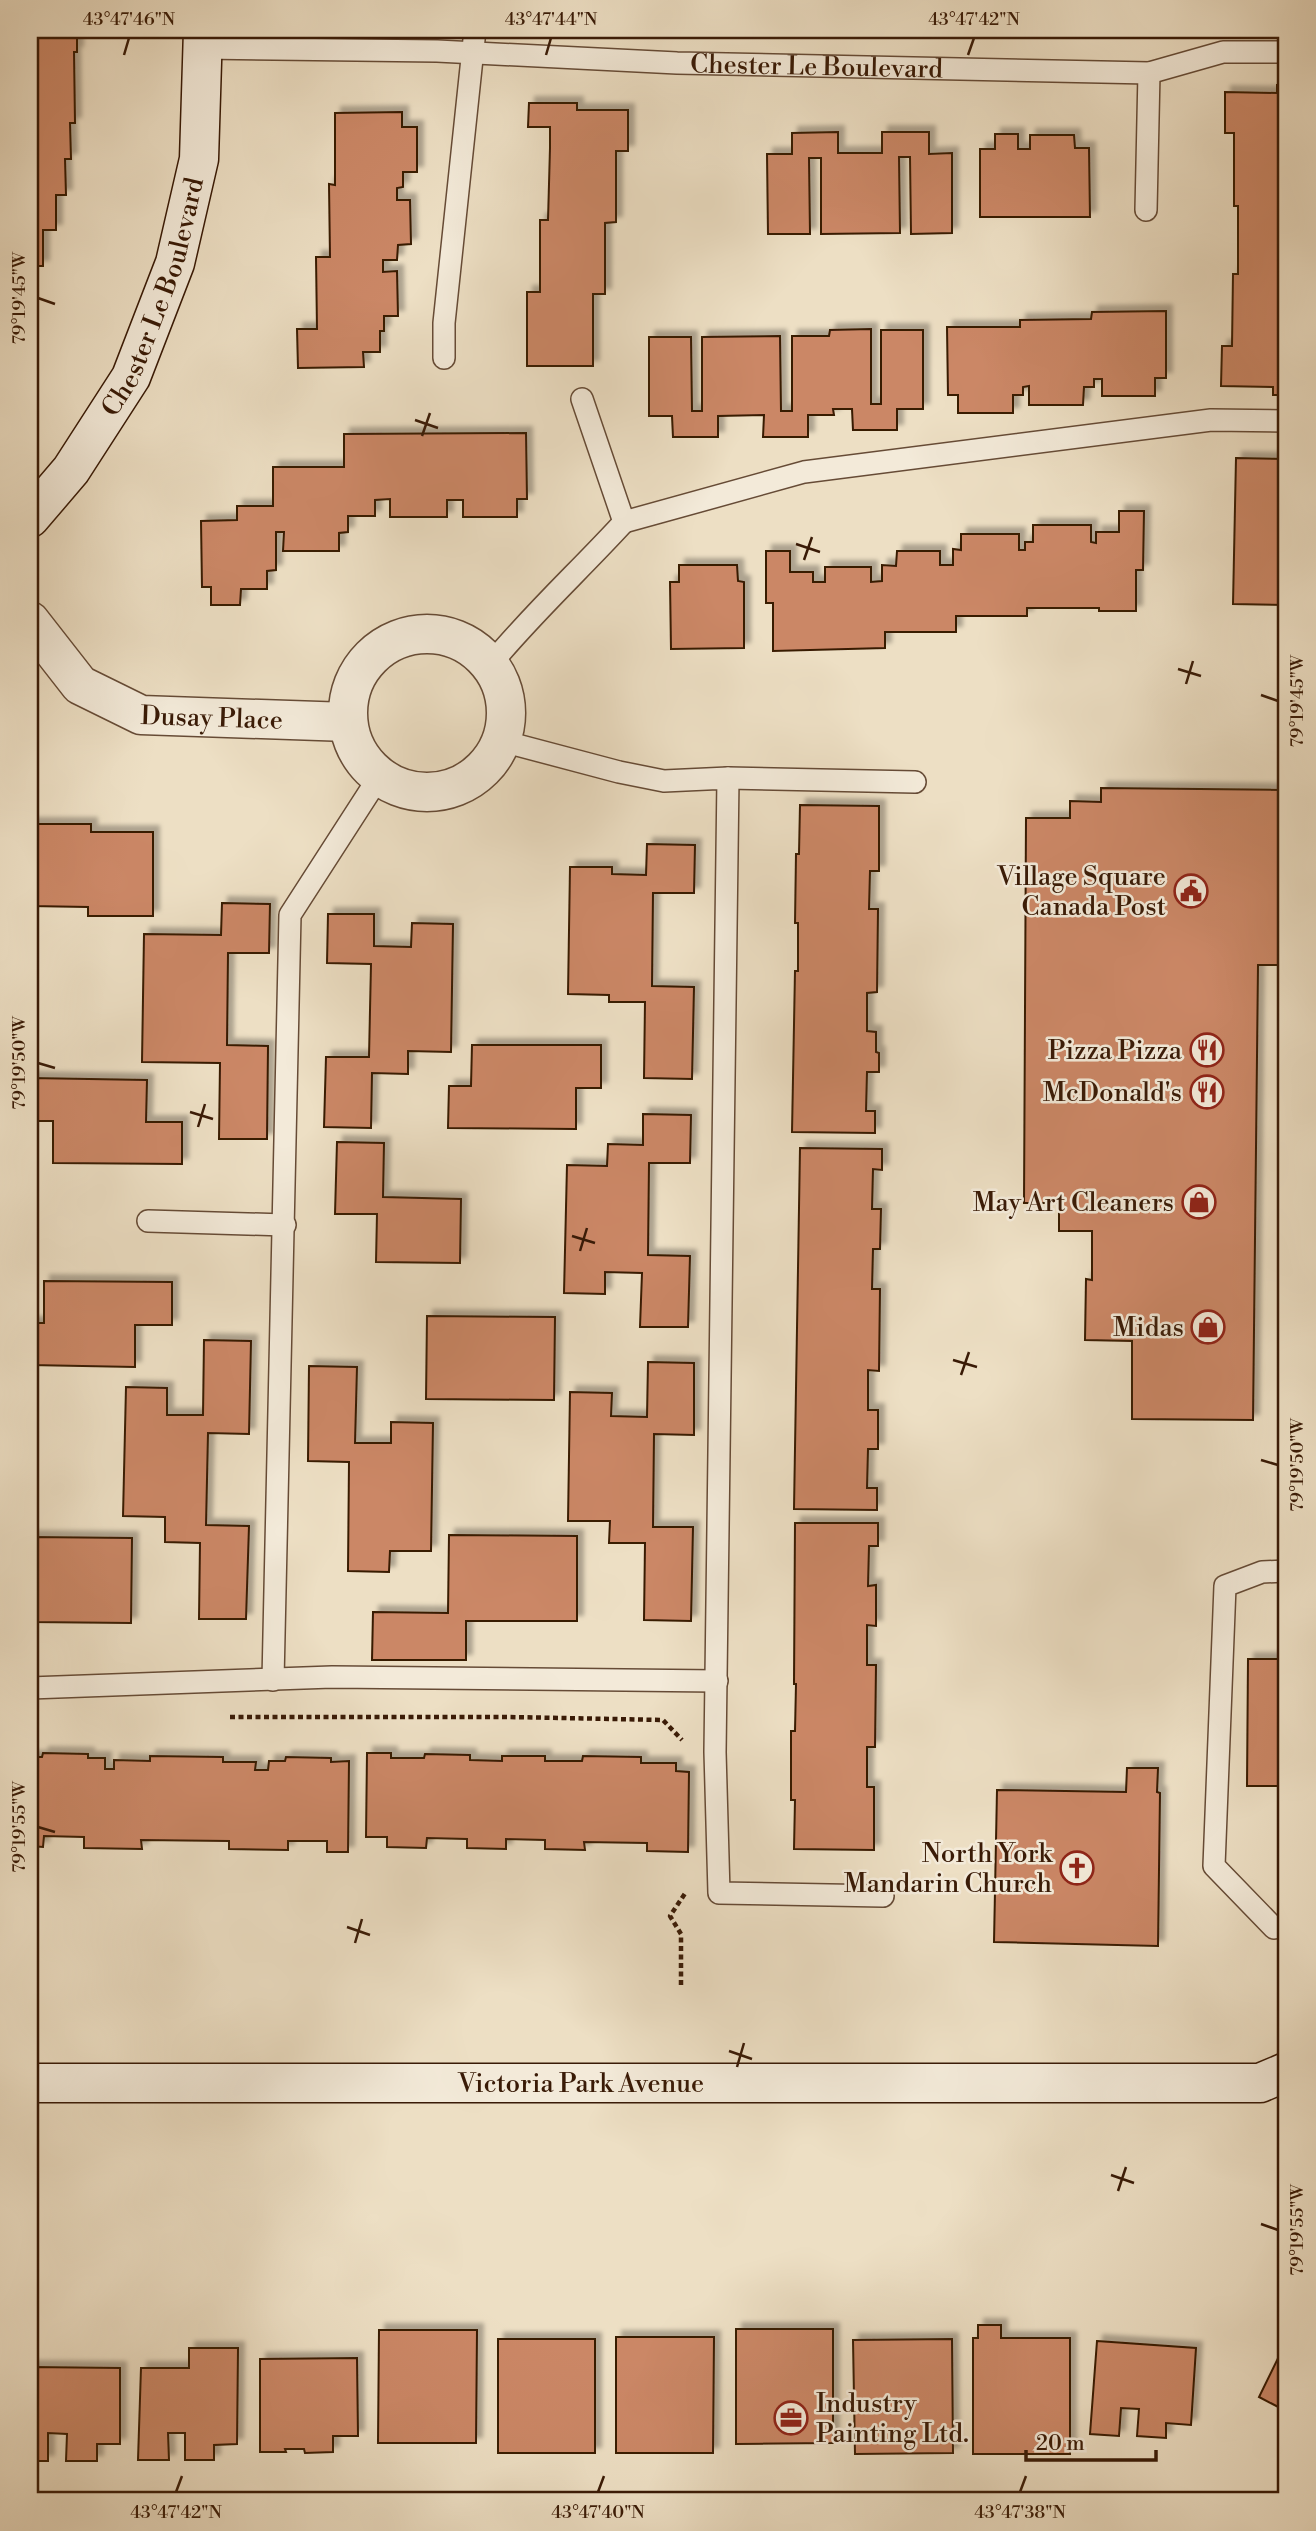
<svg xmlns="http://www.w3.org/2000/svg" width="1316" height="2531" viewBox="0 0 1316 2531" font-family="'Libre Bodoni',serif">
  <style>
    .building { fill: #cb8766; stroke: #391a06; stroke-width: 2; filter: url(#shadow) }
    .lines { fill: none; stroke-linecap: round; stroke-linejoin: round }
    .lane-casing { stroke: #664b36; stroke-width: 24 }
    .street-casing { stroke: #664b36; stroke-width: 41 }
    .secondary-casing { stroke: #391a06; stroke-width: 41 }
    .path { stroke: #391a06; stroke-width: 4.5; stroke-dasharray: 5 3.5; stroke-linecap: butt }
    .lane { stroke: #f3ead9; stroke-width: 21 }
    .street { stroke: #f3ead9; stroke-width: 38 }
    .secondary { stroke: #f3ead9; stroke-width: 38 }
    .ticks { fill: none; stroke: #391a06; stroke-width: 2.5 }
    .labels { text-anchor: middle; stroke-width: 5; stroke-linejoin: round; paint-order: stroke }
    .street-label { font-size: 26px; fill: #391a06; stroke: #f3ead9 }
    .poi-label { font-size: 26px; fill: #391a06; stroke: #f3ead9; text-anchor: end }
    .neatline { fill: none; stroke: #391a06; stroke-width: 2.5 }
    .ticks-label { font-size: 18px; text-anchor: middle; fill: #391a06 }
  </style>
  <defs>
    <filter id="shadow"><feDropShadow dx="6" dy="-6" stdDeviation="2" flood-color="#0004"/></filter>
  </defs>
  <rect width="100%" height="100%" fill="#eddfc4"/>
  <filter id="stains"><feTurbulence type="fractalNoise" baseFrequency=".00286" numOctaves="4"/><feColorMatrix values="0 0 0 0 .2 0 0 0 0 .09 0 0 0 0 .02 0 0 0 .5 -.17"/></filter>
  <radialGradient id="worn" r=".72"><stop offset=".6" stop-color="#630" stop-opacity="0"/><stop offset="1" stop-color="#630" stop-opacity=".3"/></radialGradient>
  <g class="building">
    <polygon points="30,30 77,30 77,52 74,52 75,123 70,123 71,159 65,159 66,195 56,195 56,230 43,230 43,266 30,266"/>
    <polygon points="1277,85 1286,86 1286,395 1273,395 1273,387 1221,386 1222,346 1232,346 1233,274 1238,274 1238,206 1234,206 1234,133 1225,133 1225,92 1277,93"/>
    <polygon points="529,103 577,103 577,110 628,110 628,151 616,151 616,222 605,223 605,294 593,294 593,366 527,366 527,292 540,292 540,220 548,220 550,148 550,127 528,127"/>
    <polygon points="402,112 402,127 417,127 417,172 403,172 403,187 397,188 397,200 410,200 411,244 398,245 397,260 383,260 383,272 397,271 398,316 384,316 384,331 380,331 380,352 363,352 364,367 298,368 297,329 317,329 316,257 330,257 329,184 335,185 335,113"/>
    <polygon points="838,132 838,153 882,153 882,132 929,132 929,154 952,153 952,233 911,234 910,157 899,157 900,233 821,234 821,158 809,158 810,234 768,234 767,154 792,154 792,133"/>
    <polygon points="995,134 1018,134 1018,149 1030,149 1030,135 1074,135 1075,148 1089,148 1090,217 980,217 980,149 995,149"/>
    <polygon points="1166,311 1166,378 1155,378 1155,396 1102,396 1102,379 1094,379 1094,387 1084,387 1083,405 1029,405 1029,386 1023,387 1023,395 1013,395 1013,413 958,413 958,395 948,395 947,327 1020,327 1020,320 1091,319 1092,312"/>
    <polygon points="871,329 871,404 881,404 881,330 923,330 923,409 897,409 897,430 853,430 852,409 833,409 834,415 808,415 808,437 763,437 764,415 718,416 718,437 673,437 672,416 649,416 649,337 691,337 692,411 702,411 702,337 780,336 781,411 792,411 792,336 829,336 830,330"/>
    <polygon points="526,433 527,499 517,499 517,517 463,517 463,500 447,500 447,517 390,517 390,499 375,500 375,516 348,516 348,532 339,533 339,551 283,551 284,532 276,532 276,570 267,571 267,589 241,589 240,605 211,605 211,587 202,587 201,521 237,520 237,506 273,506 273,467 344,467 344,434"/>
    <polygon points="1236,458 1286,459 1286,605 1233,604"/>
    <polygon points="1119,511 1144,511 1143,570 1136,570 1136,611 1099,611 1099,608 1027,608 1027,616 956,616 956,632 885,632 885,648 773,651 773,603 766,603 766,551 790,551 790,572 813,572 813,582 825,582 825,567 871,567 871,582 882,581 882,565 896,566 897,551 940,551 940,565 953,565 953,549 961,550 961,534 1019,534 1019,550 1025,550 1025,542 1033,542 1033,525 1091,525 1091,542 1096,543 1096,532 1119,532"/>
    <polygon points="679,565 737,565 738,581 744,582 744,648 671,649 670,582 679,582"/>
    <polygon points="1101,788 1286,790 1286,965 1258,965 1253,1420 1132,1419 1132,1341 1085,1340 1086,1279 1092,1280 1092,1231 1059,1231 1059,1203 1024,1203 1026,818 1070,818 1070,801 1101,802"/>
    <polygon points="800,805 879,806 879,871 870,871 869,909 878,909 877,992 867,993 867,1031 876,1032 876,1052 879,1053 879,1072 867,1072 866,1111 875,1111 875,1133 792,1132 795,971 798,971 798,923 795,923 796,854 799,854"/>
    <polygon points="30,824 91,824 91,832 153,832 153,916 88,916 88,907 30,906"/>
    <polygon points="647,844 695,845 694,893 653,893 652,986 694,987 692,1079 644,1078 645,1002 609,1002 609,995 568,994 570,867 612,867 612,874 646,875"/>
    <polygon points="222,903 270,904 269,953 228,953 227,1045 268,1046 267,1139 219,1139 220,1063 142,1062 144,934 221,935"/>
    <polygon points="328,914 374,914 374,946 411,947 412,923 453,924 451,1052 408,1051 408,1074 372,1073 371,1128 324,1127 326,1057 369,1057 371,964 327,963"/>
    <polygon points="472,1045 601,1045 601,1088 576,1088 576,1129 448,1128 449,1086 471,1086"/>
    <polygon points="30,1078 147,1080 146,1122 182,1122 182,1164 53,1163 53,1121 30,1121"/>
    <polygon points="643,1114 691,1115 690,1163 649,1163 648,1255 690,1256 688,1327 640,1327 642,1273 605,1272 605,1294 564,1293 567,1165 607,1166 608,1144 643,1145"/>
    <polygon points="337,1142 384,1143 383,1197 461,1199 460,1263 376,1262 377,1214 335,1214"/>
    <polygon points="800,1148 882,1149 882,1170 873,1169 872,1209 881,1209 880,1249 873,1249 872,1289 880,1289 879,1371 868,1370 868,1410 878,1410 878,1449 868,1449 867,1488 877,1488 877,1510 794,1509"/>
    <polygon points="44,1281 172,1282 172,1325 135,1325 135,1367 30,1365 30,1323 44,1323"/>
    <polygon points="427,1316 555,1317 554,1400 426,1399"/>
    <polygon points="204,1340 251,1341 249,1434 208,1433 206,1525 249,1526 246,1619 199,1619 200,1543 165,1542 165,1517 123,1516 126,1387 167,1388 167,1415 203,1415"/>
    <polygon points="648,1362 694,1363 694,1435 654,1434 653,1527 693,1527 691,1621 644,1620 645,1543 609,1543 610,1521 568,1521 570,1392 612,1393 611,1416 647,1417"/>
    <polygon points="309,1366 357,1367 355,1443 391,1443 391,1422 433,1423 431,1551 390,1551 389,1572 348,1571 349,1462 308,1461"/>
    <polygon points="795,1523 878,1523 878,1546 869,1546 868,1586 876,1585 876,1626 867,1625 867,1665 876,1665 875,1747 867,1747 867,1787 874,1787 874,1850 794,1849 795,1800 791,1800 791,1731 795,1731 796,1684 794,1684"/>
    <polygon points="449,1535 577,1536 577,1621 466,1621 466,1660 372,1660 373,1612 448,1613"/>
    <polygon points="30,1537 132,1538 131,1623 30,1622"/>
    <polygon points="1248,1659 1283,1659 1283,1681 1286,1681 1286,1786 1247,1786"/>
    <polygon points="43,1753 88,1754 88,1758 105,1758 105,1769 114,1769 114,1760 150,1761 150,1756 223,1757 223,1762 256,1762 255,1770 268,1770 269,1761 285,1761 286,1757 331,1758 331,1762 349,1761 348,1852 327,1852 327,1841 288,1841 288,1850 229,1849 229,1841 141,1840 142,1849 84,1848 84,1837 44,1836 43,1847 30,1846 30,1757 42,1757"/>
    <polygon points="367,1753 391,1753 391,1758 424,1758 425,1754 470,1755 470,1760 502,1761 502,1756 545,1756 545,1761 582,1761 583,1756 641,1757 641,1763 676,1763 676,1771 689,1772 688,1852 647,1851 647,1843 584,1842 585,1850 545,1849 545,1840 506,1839 506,1849 467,1848 467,1839 427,1838 426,1848 387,1847 387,1837 366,1837"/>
    <polygon points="1127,1768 1158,1768 1157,1792 1160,1793 1158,1946 994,1942 997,1790 1126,1792"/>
    <polygon points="978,2325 1001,2325 1001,2338 1070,2338 1070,2454 973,2454 973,2338 978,2338"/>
    <polygon points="736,2329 833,2329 833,2443 736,2444"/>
    <polygon points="379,2330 477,2330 476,2443 378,2443"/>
    <polygon points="616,2337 714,2337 713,2453 616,2453"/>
    <rect x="498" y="2339" width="97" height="114"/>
    <polygon points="952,2339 953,2453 855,2454 853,2340"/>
    <polygon points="1097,2341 1196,2348 1191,2425 1166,2423 1166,2438 1137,2436 1139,2409 1121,2408 1119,2436 1090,2434"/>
    <polygon points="1286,2342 1286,2411 1259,2397"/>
    <polygon points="189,2348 238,2348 237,2444 214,2445 214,2460 185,2460 185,2433 168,2433 169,2460 138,2460 141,2368 189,2368"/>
    <polygon points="357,2358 358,2436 333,2436 333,2452 305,2453 304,2449 285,2449 286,2452 260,2452 260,2359"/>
    <polygon points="30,2367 120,2368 120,2444 97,2444 97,2461 66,2461 67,2434 48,2433 48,2461 30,2461"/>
  </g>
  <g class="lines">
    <defs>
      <g id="lane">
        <path id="s1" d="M 203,48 L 437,51 L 677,63 L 1149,73 L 1223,52 L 1286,52"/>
        <polyline points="1146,210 1149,73"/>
        <polyline points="444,358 444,323 475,30"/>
        <polyline points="624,522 804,472 1211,420 1286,421"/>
        <path d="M 490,665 C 532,614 580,570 624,522 L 582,399"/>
        <polyline points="502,741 619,772 664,781 728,778 715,1752 719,1893 883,1896"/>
        <polyline points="728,778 915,782"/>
        <polyline points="148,1221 285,1225"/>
        <polyline points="273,1680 290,915 379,777"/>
        <polyline points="30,1688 332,1677 717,1681"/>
        <polyline points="1274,1928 1214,1866 1225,1586 1262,1572 1286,1571"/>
      </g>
      <g id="street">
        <path id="s2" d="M 30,621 L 80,685 L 141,715 L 348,722"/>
        <circle cx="427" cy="713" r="79"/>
      </g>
      <g id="secondary">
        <path id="s3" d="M 30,518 L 71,470 L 131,377 L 175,263 L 199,159 L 203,30"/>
        <path id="s4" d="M 30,2083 L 1260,2083 L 1286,2072"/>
      </g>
    </defs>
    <use href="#lane" class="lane-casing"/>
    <use href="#street" class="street-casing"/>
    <use href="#secondary" class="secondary-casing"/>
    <g class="path">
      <polyline points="230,1717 509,1717 663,1720 682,1740"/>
      <polyline points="681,1985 681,1934 670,1916 686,1892"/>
    </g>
    <use href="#lane" class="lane"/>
    <use href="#street" class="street"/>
    <use href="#secondary" class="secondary"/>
  </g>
  <path class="ticks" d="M 124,55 L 129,38M 546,55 L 551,38M 968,55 L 974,38M 38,298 L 55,304M 415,420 L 438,428M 422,436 L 430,413M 796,544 L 820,552M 804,560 L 812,537M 1178,669 L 1201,676M 1186,684 L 1193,661M 1261,695 L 1278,701M 38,1063 L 55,1068M 190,1112 L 213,1119M 198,1127 L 205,1104M 572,1236 L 595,1243M 580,1251 L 587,1228M 953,1360 L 977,1367M 961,1375 L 969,1352M 1261,1460 L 1278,1465M 38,1827 L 55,1832M 347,1927 L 370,1935M 355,1943 L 362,1919M 729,2051 L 752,2059M 737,2067 L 744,2043M 1111,2175 L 1134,2183M 1118,2191 L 1126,2167M 1261,2224 L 1278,2230M 176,2492 L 182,2476M 598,2492 L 604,2476M 1020,2492 L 1026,2476"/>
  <defs>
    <symbol id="civic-ring" viewBox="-11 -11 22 22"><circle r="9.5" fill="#f3ead9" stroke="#8f2418" stroke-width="1.5"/><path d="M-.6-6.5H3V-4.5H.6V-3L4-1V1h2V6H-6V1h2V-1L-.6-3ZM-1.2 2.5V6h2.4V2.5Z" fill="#8f2418"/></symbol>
    <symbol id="restaurant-ring" viewBox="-11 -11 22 22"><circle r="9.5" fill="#f3ead9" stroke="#8f2418" stroke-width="1.5"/><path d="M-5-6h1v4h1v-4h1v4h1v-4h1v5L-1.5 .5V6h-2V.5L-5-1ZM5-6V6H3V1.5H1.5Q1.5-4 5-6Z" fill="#8f2418"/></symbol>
    <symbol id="shop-ring" viewBox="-11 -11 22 22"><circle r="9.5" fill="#f3ead9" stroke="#8f2418" stroke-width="1.5"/><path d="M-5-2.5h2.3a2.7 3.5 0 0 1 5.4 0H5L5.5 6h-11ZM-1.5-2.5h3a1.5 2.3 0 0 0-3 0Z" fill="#8f2418"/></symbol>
    <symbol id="church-ring" viewBox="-11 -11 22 22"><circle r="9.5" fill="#f3ead9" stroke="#8f2418" stroke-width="1.5"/><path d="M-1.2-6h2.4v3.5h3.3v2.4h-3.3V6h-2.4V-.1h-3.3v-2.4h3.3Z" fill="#8f2418"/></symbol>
    <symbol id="office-ring" viewBox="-11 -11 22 22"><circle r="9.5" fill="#f3ead9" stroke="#8f2418" stroke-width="1.5"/><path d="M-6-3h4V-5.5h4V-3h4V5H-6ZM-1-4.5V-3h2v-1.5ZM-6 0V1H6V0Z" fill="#8f2418"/></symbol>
  </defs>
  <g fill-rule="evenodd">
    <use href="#civic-ring" x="1172" y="872" width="38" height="38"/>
    <use href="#restaurant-ring" x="1188" y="1031" width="38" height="38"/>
    <use href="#restaurant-ring" x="1188" y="1073" width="38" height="38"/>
    <use href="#shop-ring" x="1180" y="1183" width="38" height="38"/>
    <use href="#shop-ring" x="1189" y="1308" width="38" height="38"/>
    <use href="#church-ring" x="1058" y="1849" width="38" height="38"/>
    <use href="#office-ring" x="772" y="2399" width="38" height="38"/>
  </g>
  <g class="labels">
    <g class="street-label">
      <text dy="9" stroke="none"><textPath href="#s1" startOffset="614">Chester Le Boulevard</textPath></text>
      <text dy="9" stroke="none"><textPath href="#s3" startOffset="257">Chester Le Boulevard</textPath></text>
      <text dy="9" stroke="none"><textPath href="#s2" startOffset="220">Dusay Place</textPath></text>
      <text dy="9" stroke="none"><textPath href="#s4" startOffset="551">Victoria Park Avenue</textPath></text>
    </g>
    <g class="poi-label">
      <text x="1166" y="885">Village Square<tspan x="1166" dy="30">Canada Post</tspan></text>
      <text x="1182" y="1059">Pizza Pizza</text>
      <text x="1182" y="1101">McDonald's</text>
      <text x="1174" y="1211">May Art Cleaners</text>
      <text x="1184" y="1336">Midas</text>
      <text x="1052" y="1862">North York<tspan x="1052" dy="30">Mandarin Church</tspan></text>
      <text x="816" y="2412" text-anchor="start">Industry<tspan x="816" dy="30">Painting Ltd.</tspan></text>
    </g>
  </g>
  <rect width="1316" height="2531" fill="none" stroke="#eddfc4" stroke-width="77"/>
  <path d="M1026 2450v10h130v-10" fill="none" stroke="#391a06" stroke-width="3.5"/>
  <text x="1036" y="2450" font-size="21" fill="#391a06" stroke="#f3ead9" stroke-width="5" paint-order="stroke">20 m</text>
  <rect x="38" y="38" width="1240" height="2454" class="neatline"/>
  <g class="ticks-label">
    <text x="129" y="25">43°47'46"N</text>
    <text x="551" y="25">43°47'44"N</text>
    <text x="974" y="25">43°47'42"N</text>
    <text transform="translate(19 298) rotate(-90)" y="6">79°19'45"W</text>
    <text transform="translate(1297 701) rotate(-90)" y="6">79°19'45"W</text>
    <text transform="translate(19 1063) rotate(-90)" y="6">79°19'50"W</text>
    <text transform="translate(1297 1465) rotate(-90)" y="6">79°19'50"W</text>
    <text transform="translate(19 1827) rotate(-90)" y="6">79°19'55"W</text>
    <text transform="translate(1297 2230) rotate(-90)" y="6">79°19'55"W</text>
    <text x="176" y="2518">43°47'42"N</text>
    <text x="598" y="2518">43°47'40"N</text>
    <text x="1020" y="2518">43°47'38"N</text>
  </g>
  <rect width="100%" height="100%" filter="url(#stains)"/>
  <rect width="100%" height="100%" fill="url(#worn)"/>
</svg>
